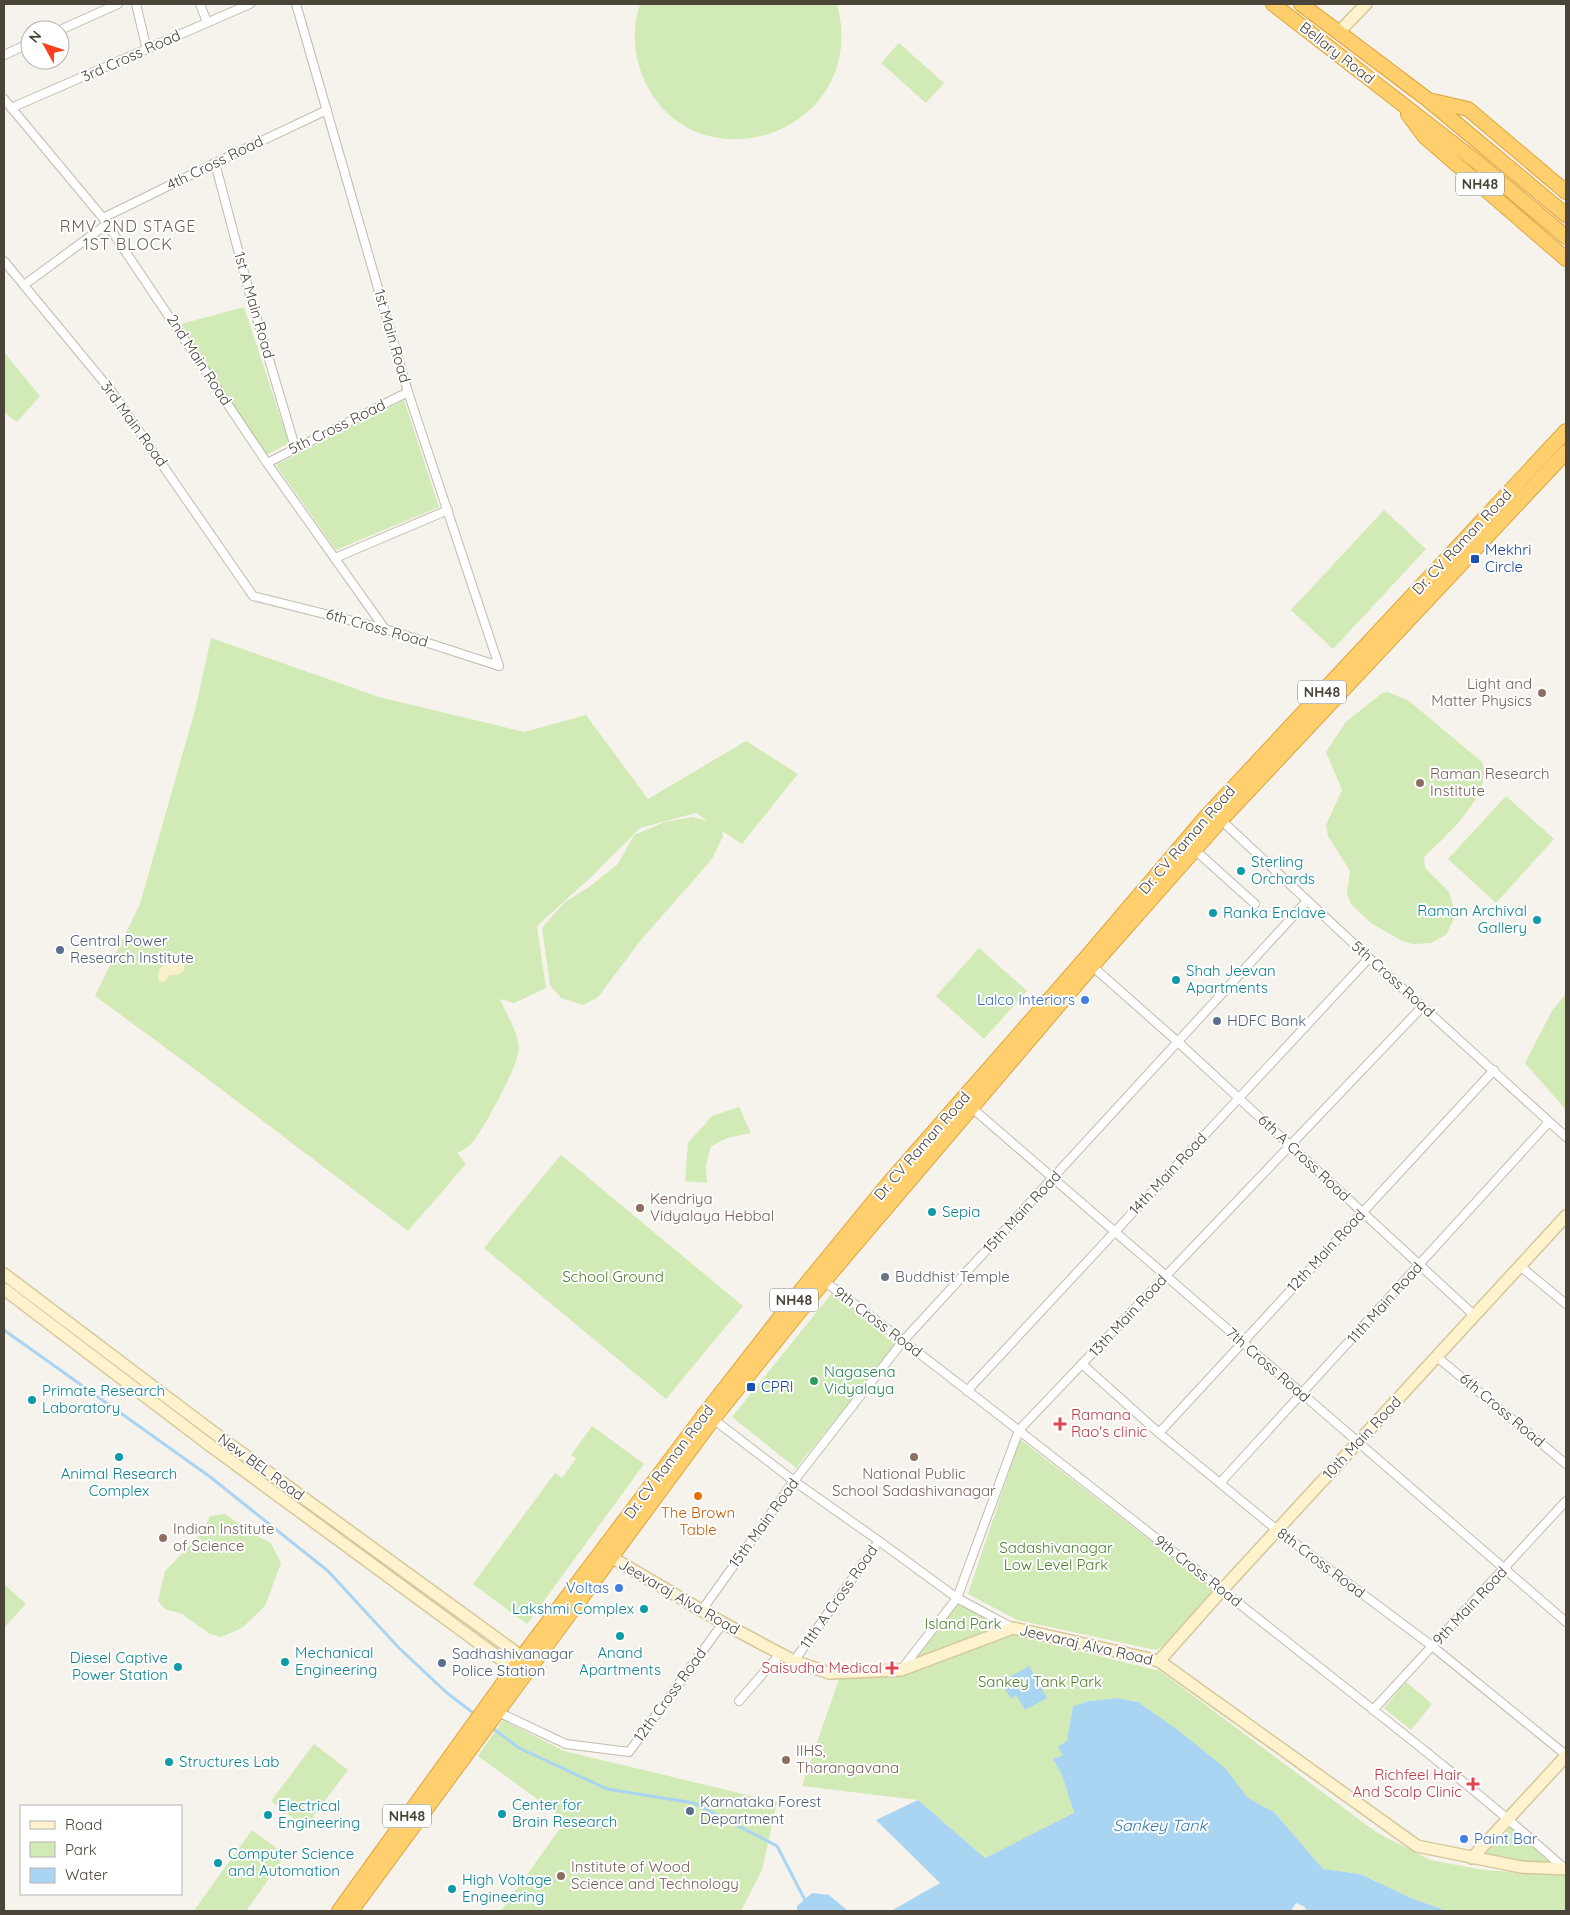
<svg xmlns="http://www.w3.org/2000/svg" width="1570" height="1915" viewBox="0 0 1570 1915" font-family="Quicksand,sans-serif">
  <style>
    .green { fill: #d2eab5 }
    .sand { fill: #f9efc9 }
    .water { fill: #a9d4f2 }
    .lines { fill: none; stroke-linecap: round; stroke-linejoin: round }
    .stream { stroke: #a9d4f2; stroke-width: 3 }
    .street-casing { stroke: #c2bbae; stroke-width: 10 }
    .secondary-casing { stroke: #d6c79b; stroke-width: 14 }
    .highway-casing { stroke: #e0a43c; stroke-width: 16 }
    .street { stroke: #fff; stroke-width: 8 }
    .secondary { stroke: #fff3cd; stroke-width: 11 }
    .highway { stroke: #ffcf6e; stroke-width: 14 }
    .transit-dot { fill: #1a4fb4; stroke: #fff; stroke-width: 2 }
    .education-dot { fill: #8d6e63; stroke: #fff; stroke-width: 2 }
    .culture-dot { fill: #0f9aa8; stroke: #fff; stroke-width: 2 }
    .service-dot { fill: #5c6f8a; stroke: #fff; stroke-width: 2 }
    .shop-dot { fill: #3f7fe0; stroke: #fff; stroke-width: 2 }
    .worship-dot { fill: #6b7280; stroke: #fff; stroke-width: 2 }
    .leisure-dot { fill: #2e9e5b; stroke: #fff; stroke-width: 2 }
    .health-dot { fill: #e0444e; stroke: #fff; stroke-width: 2 }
    .food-dot { fill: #e8710a; stroke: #fff; stroke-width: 2 }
    .labels { text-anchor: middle; stroke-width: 4; stroke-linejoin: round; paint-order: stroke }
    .shield { fill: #fff; stroke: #817c74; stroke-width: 1 }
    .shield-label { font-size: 14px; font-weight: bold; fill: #4b4439 }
    .street-label { font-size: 15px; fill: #4b4439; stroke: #fff }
    .transit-label { font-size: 15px; fill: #164399; stroke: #fff; text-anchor: start }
    .education-label { font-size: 15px; fill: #785e54; stroke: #fff; text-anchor: start }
    .culture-label { font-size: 15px; fill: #0d838f; stroke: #fff; text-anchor: start }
    .service-label { font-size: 15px; fill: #4e5e75; stroke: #fff; text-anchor: start }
    .shop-label { font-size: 15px; fill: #366cbe; stroke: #fff; text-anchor: end }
    .park-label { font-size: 15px; fill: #4a7f2a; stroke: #fff }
    .worship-label { font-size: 15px; fill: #5b616d; stroke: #fff; text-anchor: start }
    .leisure-label { font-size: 15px; fill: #27864d; stroke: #fff; text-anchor: start }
    .health-label { font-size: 15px; fill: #be3a42; stroke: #fff; text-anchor: end }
    .food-label { font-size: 15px; fill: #c56008; stroke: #fff }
    .neighbourhood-label { font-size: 16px; letter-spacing: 1px; fill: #6e6250; stroke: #fff }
    .water-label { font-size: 16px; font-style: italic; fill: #2e7ab2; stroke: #fff }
  </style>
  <rect width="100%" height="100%" fill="#f6f3ec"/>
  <g class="green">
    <path d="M 640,4 L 837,4 C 872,136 689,193 642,75 C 633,52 632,27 640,4 Z"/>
    <polygon points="899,43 944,83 926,103 881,63"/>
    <polygon points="244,307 289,443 265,456 181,324"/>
    <polygon points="4,352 40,396 17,422 4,412"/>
    <polygon points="404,400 439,507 336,550 276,465"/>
    <polygon points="1384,510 1426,549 1333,649 1291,610"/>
    <path d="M 211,638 L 379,697 L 524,732 L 586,715 L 648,799 L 746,741 L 798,774 L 742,844 L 722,831 L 723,836 L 712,859 L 641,940 L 598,997 L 583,1005 L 561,998 L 550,985 L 542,928 L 565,902 L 589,887 L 618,864 L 634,835 L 665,822 L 693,817 L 707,821 L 696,813 L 640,828 L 591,877 L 537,926 L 546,988 L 514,1003 L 500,999 C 506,1014 519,1033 519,1049 C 519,1064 485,1126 475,1139 C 470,1145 465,1150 457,1153 L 466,1164 L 408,1231 L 193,1068 L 95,996 L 140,904 L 195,710 Z"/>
    <path d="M 1388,692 L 1409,701 L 1482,762 C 1494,794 1445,837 1424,857 L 1425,868 L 1449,892 L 1456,915 L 1446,935 L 1431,943 L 1413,944 L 1402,941 L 1371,923 L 1351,904 L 1347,893 L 1350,871 L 1328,836 L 1326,825 L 1342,790 L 1326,752 L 1346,722 L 1382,693 Z"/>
    <polygon points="1506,796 1554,839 1496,903 1448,859"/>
    <polygon points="979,948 1027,991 984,1039 936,996"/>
    <polygon points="1566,994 1566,1110 1525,1063 1552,1011"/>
    <polygon points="739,1107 751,1133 727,1138 711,1146 706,1165 707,1183 685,1181 688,1143 712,1116"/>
    <polygon points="561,1155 743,1306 666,1399 484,1248"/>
    <polygon points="832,1293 896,1345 796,1468 732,1417"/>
    <polygon points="592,1426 644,1464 527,1624 473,1584 555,1473 562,1478 576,1459 571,1455"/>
    <polygon points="1020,1439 1215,1591 1165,1645 1156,1650 1017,1620 968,1594"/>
    <polygon points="225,1514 255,1535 271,1543 281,1563 265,1606 242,1628 221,1637 210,1634 182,1614 165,1609 158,1601 165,1571 201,1534 210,1516"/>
    <polygon points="4,1584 26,1604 4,1628"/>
    <polygon points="957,1598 1013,1628 901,1670"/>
    <polygon points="1013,1635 1160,1671 1376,1832 1430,1860 1484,1870 1566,1876 1566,1911 1447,1911 1411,1898 1360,1874 1323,1869 1274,1812 1248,1798 1178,1730 1138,1702 1117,1698 1090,1701 1073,1706 1067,1742 1063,1755 1053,1759 1062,1775 1074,1813 985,1858 918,1800 802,1786 839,1679 904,1675"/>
    <polygon points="1406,1682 1432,1704 1411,1730 1384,1708"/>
    <polygon points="503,1720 564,1751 777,1802 762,1870 741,1911 501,1911 566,1820 478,1756"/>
    <polygon points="314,1744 348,1770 305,1827 271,1801"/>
    <polygon points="1512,1826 1551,1863 1523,1862 1484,1855"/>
    <polygon points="252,1830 286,1855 246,1911 198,1911 195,1909"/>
  </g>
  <polygon class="sand" points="180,961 184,963 184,971 178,975 170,975 165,981 160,982 158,978 159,969 167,963"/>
  <g class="water">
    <polygon points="1029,1666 1047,1698 1025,1710 1016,1695 1011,1699 1003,1685 1008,1681 1008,1678"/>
    <polygon points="1117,1698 1138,1702 1178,1730 1225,1768 1248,1798 1274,1812 1323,1869 1360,1874 1411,1898 1447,1911 1306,1911 1305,1907 1296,1903 1291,1911 891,1911 940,1883 876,1820 918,1800 985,1858 1074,1813 1062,1775 1053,1759 1063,1755 1058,1747 1067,1741 1073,1706 1090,1701"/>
    <polygon points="812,1893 829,1895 848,1911 797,1911 797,1906"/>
  </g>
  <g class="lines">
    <g class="stream">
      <polyline points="4,1330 209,1476 328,1571 399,1648 447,1693 476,1715"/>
      <polyline points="491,1727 519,1748 607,1789 694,1803 777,1846 806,1902"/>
    </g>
    <defs>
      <g id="street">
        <polyline points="136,4 147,50"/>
        <polyline points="200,4 207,22"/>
        <polyline points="296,4 408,392 499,666"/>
        <polyline points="60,30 118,4"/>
        <polyline points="4,55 30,43"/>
        <polyline points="4,99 103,218 267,463 385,629"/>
        <polyline points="11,108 250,4"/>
        <polyline points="215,163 250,295 295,447"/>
        <polyline points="103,218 215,163 327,110"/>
        <polyline points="4,261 112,392 253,596 385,629 499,666"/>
        <polyline points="24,285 107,224"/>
        <polyline points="267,463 408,392"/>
        <polyline points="335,558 448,510"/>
        <polyline points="1221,820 1369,958 1566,1137"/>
        <polyline points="1195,850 1255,904"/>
        <polyline points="1092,966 1178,1042 1475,1316"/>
        <polyline points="972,1108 1566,1622"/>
        <polyline points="1520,1266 1566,1304"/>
        <path d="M 824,1281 C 970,1391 1113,1504 1256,1617 C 1360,1700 1466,1780 1565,1869"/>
        <polyline points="1437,1357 1566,1464"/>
        <polyline points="1082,1364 1159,1433 1277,1530 1432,1646 1566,1755"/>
        <polyline points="967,1391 1369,958"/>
        <polyline points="713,1419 794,1481 879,1541"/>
        <polyline points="1159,1433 1494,1070"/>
        <polyline points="1220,1483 1549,1122"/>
        <polyline points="702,1610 794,1481 903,1341 1307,901"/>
        <polyline points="794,1661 879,1541 957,1598 1013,1628"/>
        <polyline points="901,1670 957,1598 1019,1430 1423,1006"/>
        <polyline points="739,1701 780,1654"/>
        <polyline points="1373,1710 1566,1501"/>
        <polyline points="498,1712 566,1744 629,1752 723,1623"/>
      </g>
      <g id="secondary">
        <polyline points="1339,32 1366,4"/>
        <polyline points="4,1274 217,1435 529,1662"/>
        <polyline points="4,1289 208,1444 521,1674"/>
        <polyline points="611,1557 723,1623 794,1661 829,1673 901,1670 1013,1628 1159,1661 1417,1846 1521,1867 1566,1869"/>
        <polyline points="1159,1661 1222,1590 1566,1216"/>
        <polyline points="1472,1858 1566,1756"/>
      </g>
      <g id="highway">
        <polyline points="1273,4 1477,162 1566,237"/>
        <polyline points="1301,4 1427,99 1566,215"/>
        <polyline points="1433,101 1468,109 1566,192"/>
        <polyline points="1408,114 1425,137 1566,259"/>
        <polyline points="339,1911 522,1657 704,1415 803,1288 888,1184 1085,959 1205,818 1566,431"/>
        <polyline points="351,1911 713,1419 824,1281 1092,966 1221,820 1566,452"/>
      </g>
    </defs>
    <use href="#street" class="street-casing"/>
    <use href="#secondary" class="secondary-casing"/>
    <use href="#highway" class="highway-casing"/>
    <use href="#street" class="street"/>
    <use href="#secondary" class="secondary"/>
    <use href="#highway" class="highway"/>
  </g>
  <g class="transit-dot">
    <rect x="1470" y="554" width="10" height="10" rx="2.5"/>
    <rect x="746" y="1382" width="10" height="10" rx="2.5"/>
  </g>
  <g class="education-dot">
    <circle cx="1542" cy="693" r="5"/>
    <circle cx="1420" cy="783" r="5"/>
    <circle cx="640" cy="1208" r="5"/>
    <circle cx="914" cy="1457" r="5"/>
    <circle cx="163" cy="1538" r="5"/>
    <circle cx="786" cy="1760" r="5"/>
    <circle cx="561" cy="1876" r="5"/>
  </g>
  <g class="culture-dot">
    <circle cx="1241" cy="871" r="5"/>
    <circle cx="1213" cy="913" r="5"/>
    <circle cx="1537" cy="920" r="5"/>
    <circle cx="1176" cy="980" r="5"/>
    <circle cx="932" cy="1212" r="5"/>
    <circle cx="32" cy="1400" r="5"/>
    <circle cx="119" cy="1457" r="5"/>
    <circle cx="644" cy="1609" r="5"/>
    <circle cx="620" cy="1636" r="5"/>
    <circle cx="285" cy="1662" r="5"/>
    <circle cx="178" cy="1667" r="5"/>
    <circle cx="169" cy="1762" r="5"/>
    <circle cx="502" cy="1814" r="5"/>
    <circle cx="268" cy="1815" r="5"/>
    <circle cx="218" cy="1863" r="5"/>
    <circle cx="452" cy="1889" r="5"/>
  </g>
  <g class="service-dot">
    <circle cx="60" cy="950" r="5"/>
    <circle cx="1217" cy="1021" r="5"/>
    <circle cx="442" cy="1663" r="5"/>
    <circle cx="690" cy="1811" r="5"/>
  </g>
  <g class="shop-dot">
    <circle cx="1085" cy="1000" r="5"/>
    <circle cx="619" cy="1588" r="5"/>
    <circle cx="1464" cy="1839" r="5"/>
  </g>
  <circle class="worship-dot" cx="885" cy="1277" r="5"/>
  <circle class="leisure-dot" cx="814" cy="1381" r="5"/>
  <g class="health-dot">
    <path d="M1057.5 1416.5h5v5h5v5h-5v5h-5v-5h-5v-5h5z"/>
    <path d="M889.5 1660.5h5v5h5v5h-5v5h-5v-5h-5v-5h5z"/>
    <path d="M1470.5 1776.5h5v5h5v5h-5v5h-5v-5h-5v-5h5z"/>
  </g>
  <circle class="food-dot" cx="698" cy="1496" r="5"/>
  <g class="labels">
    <g class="shield">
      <rect x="1456" y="172.5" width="48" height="23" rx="4"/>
      <rect x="1298" y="680.5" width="48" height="23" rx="4"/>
      <rect x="770" y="1288.5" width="48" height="23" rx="4"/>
      <rect x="383" y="1804.5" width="48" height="23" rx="4"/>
    </g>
    <g class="shield-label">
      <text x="1480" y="189">NH48</text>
      <text x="1322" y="697">NH48</text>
      <text x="794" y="1305">NH48</text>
      <text x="407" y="1821">NH48</text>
    </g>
    <g class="street-label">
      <text transform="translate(1337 53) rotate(38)" y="5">Bellary Road</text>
      <text transform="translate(131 56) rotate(-24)" y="5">3rd Cross Road</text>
      <text transform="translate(215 163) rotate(-26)" y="5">4th Cross Road</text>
      <text transform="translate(254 305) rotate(74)" y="5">1st A Main Road</text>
      <text transform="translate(392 336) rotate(74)" y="5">1st Main Road</text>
      <text transform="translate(199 360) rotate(57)" y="5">2nd Main Road</text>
      <text transform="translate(134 424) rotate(54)" y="5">3rd Main Road</text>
      <text transform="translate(337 427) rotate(-26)" y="5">5th Cross Road</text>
      <text transform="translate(1462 542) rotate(-47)" y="5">Dr. CV Raman Road</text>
      <text transform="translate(377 628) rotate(16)" y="5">6th Cross Road</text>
      <text transform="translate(1187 840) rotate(-49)" y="5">Dr. CV Raman Road</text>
      <text transform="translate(1393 979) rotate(42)" y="5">5th Cross Road</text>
      <text transform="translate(922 1146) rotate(-49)" y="5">Dr. CV Raman Road</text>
      <text transform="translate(1304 1158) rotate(43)" y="5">6th A Cross Road</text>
      <text transform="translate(1168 1174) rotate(-47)" y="5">14th Main Road</text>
      <text transform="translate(1022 1212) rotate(-47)" y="5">15th Main Road</text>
      <text transform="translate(1326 1251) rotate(-47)" y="5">12th Main Road</text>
      <text transform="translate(1385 1303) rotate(-48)" y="5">11th Main Road</text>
      <text transform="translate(1128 1316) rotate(-47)" y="5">13th Main Road</text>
      <text transform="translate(878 1322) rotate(37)" y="5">9th Cross Road</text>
      <text transform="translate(1268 1365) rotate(41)" y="5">7th Cross Road</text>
      <text transform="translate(1502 1410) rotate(40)" y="5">6th Cross Road</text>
      <text transform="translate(1362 1438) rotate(-47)" y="5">10th Main Road</text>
      <text transform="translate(669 1462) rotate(-53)" y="5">Dr. CV Raman Road</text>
      <text transform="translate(261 1467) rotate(36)" y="5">New BEL Road</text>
      <text transform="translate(764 1523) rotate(-54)" y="5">15th Main Road</text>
      <text transform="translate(1321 1563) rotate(37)" y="5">8th Cross Road</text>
      <text transform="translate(1198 1571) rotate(38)" y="5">9th Cross Road</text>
      <text transform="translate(679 1597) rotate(30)" y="5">Jeevaraj Alva Road</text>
      <text transform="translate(839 1597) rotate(-55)" y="5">11th A Cross Road</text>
      <text transform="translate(1470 1606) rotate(-47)" y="5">9th Main Road</text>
      <text transform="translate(1086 1645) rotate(13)" y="5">Jeevaraj Alva Road</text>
      <text transform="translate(670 1695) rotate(-54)" y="5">12th Cross Road</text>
    </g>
    <g class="transit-label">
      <text x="1485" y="555">Mekhri<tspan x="1485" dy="17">Circle</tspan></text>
      <text x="761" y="1392">CPRI</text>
    </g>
    <g class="education-label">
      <text x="1532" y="689" text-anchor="end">Light and<tspan x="1532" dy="17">Matter Physics</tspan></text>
      <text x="1430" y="779">Raman Research<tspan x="1430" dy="17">Institute</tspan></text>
      <text x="650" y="1204">Kendriya<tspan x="650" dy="17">Vidyalaya Hebbal</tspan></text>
      <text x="914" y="1479" text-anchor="middle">National Public<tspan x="914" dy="17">School Sadashivanagar</tspan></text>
      <text x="173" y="1534">Indian Institute<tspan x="173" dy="17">of Science</tspan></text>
      <text x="796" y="1756">IIHS,<tspan x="796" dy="17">Tharangavana</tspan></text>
      <text x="571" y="1872">Institute of Wood<tspan x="571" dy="17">Science and Technology</tspan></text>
    </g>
    <g class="culture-label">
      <text x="1251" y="867">Sterling<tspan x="1251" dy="17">Orchards</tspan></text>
      <text x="1527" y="916" text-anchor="end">Raman Archival<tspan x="1527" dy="17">Gallery</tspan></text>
      <text x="1223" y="918">Ranka Enclave</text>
      <text x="1186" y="976">Shah Jeevan<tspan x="1186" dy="17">Apartments</tspan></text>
      <text x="942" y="1217">Sepia</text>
      <text x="42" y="1396">Primate Research<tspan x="42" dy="17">Laboratory</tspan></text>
      <text x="119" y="1479" text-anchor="middle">Animal Research<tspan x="119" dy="17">Complex</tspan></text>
      <text x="634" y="1614" text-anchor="end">Lakshmi Complex</text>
      <text x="295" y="1658">Mechanical<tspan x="295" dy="17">Engineering</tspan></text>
      <text x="620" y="1658" text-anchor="middle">Anand<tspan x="620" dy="17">Apartments</tspan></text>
      <text x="168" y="1663" text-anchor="end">Diesel Captive<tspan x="168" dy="17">Power Station</tspan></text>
      <text x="179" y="1767">Structures Lab</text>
      <text x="512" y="1810">Center for<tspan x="512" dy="17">Brain Research</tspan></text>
      <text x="278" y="1811">Electrical<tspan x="278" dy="17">Engineering</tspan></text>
      <text x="228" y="1859">Computer Science<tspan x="228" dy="17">and Automation</tspan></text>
      <text x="462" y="1885">High Voltage<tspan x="462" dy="17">Engineering</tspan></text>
    </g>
    <g class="service-label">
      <text x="70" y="946">Central Power<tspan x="70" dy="17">Research Institute</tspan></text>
      <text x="1227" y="1026">HDFC Bank</text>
      <text x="452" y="1659">Sadhashivanagar<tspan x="452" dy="17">Police Station</tspan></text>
      <text x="700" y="1807">Karnataka Forest<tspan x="700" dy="17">Department</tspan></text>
    </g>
    <g class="shop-label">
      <text x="1075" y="1005">Lalco Interiors</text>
      <text x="609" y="1593">Voltas</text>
      <text x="1474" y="1844" text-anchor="start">Paint Bar</text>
    </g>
    <g class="park-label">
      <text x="613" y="1282">School Ground</text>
      <text x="1056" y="1553">Sadashivanagar<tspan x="1056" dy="17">Low Level Park</tspan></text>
      <text x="963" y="1629">Island Park</text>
      <text x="1040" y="1687">Sankey Tank Park</text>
    </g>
    <g class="worship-label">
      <text x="895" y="1282">Buddhist Temple</text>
    </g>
    <g class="leisure-label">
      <text x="824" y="1377">Nagasena<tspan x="824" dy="17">Vidyalaya</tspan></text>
    </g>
    <g class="health-label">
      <text x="1071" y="1420" text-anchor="start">Ramana<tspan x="1071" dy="17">Rao's clinic</tspan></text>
      <text x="882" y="1673">Saisudha Medical</text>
      <text x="1462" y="1780">Richfeel Hair<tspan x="1462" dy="17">And Scalp Clinic</tspan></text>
    </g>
    <g class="food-label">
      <text x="698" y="1518">The Brown<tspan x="698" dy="17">Table</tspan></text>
    </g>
    <g class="neighbourhood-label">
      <text x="128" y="232">RMV 2ND STAGE<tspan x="128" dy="18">1ST BLOCK</tspan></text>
    </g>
    <g class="water-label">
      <text x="1160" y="1831">Sankey Tank</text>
    </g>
  </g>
  <rect width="1570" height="1915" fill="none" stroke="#4b4439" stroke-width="10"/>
  <rect x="20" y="1805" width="162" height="90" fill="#ffffff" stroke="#b7b4b0"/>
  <rect x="30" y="1821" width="25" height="8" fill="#fff3cd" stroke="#b7b4b0"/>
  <text x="65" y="1830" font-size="15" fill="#4b4439">Road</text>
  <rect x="30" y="1842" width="25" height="15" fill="#d2eab5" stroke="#b7b4b0"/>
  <text x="65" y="1855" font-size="15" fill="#4b4439">Park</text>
  <rect x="30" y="1868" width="25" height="15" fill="#a9d4f2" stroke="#b7b4b0"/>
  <text x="65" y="1880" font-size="15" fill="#4b4439">Water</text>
  <g transform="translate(45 45) rotate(310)"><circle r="24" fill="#ffffff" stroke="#b7b4b0"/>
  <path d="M0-4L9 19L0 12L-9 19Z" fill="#fc3f1d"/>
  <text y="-8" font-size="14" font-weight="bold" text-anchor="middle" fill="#4b4439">N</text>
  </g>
</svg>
